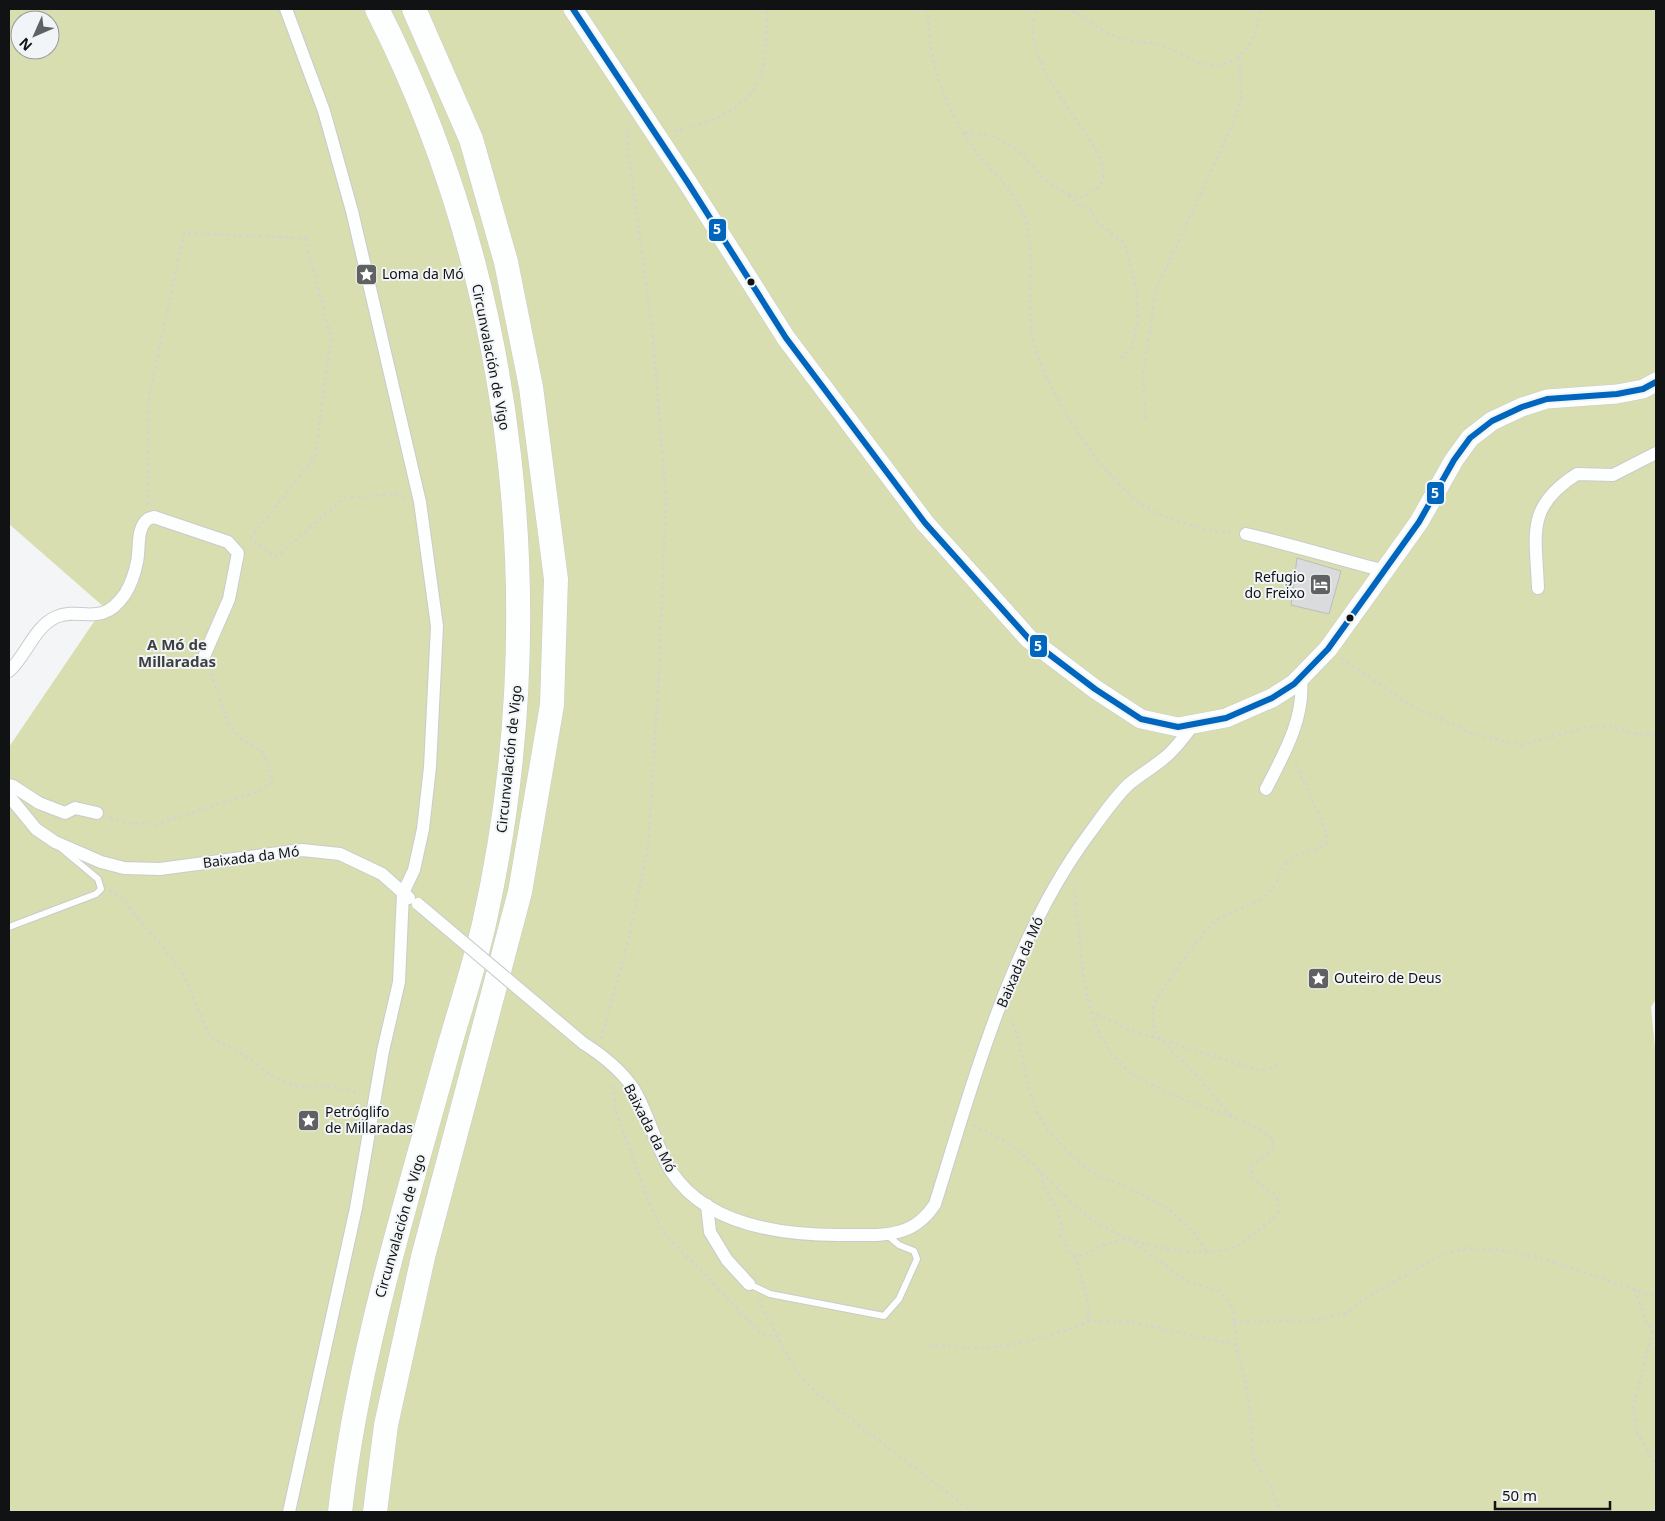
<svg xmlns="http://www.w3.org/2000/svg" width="1665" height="1521" viewBox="0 0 1665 1521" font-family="'Noto Sans',sans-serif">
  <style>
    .forest { fill: #d8deaf; fill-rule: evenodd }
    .building { fill: #dadbdc; stroke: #bdbdbe }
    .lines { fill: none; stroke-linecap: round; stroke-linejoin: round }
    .lane-casing { stroke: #cacbcc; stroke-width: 8 }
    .street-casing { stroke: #cacbcc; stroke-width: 14 }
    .secondary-casing { stroke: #cacbcc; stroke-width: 20 }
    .highway-casing { stroke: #cacbcc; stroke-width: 25 }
    .path { stroke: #d3d3d4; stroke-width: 2.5; stroke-dasharray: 2.5 4; stroke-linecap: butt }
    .lane { stroke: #fdfefe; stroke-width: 6 }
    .street { stroke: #fdfefe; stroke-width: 12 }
    .secondary { stroke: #fdfefe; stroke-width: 19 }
    .highway { stroke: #fdfefe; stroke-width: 24 }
    .street-bridge-casing { stroke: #cacbcc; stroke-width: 14; stroke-linecap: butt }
    .street-bridge { stroke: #fdfefe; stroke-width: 12 }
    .bus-1-casing { stroke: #f2f5f7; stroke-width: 10 }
    .bus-1 { stroke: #0065bd; stroke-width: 6 }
    .bus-dot { fill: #111213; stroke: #f2f5f7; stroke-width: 2 }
    .labels { text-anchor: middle; stroke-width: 4; stroke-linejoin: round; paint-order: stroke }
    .poi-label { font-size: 14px; fill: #111213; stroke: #f2f5f7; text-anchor: start }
    .street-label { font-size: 14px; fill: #111213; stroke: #f2f5f7 }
    .neighbourhood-label { font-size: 15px; font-weight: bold; fill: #3d3f41; stroke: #f2f5f7 }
    .line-badge { stroke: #f2f5f7; stroke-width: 2 }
    .badge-label { font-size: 14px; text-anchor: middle; font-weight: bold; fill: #fff }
  </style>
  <rect width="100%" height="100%" fill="#f3f5f6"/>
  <path class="forest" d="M 9,9 L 1656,9 L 1656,999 L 1651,1007 L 1656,1058 L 1656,1512 L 9,1512 L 9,747 L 104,607 L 9,524 ZM 20,20 L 50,20 L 50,50 L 20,50 Z"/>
  <polygon class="building" points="1297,558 1341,571 1329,614 1291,605"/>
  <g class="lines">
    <defs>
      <g id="lane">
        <polyline points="9,927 96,894 101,889 98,879 62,849"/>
        <polyline points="749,1284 770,1294 884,1316 899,1299 917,1259 914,1251 899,1245 886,1234"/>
      </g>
      <g id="street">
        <polyline points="286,9 324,111 352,211 420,502 437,626 430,767 423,829 414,870 403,893 399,982 383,1051 356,1208 289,1512"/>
        <path d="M 1246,534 C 1293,545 1338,559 1385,571"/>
        <path d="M 1538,588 C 1536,534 1525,507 1577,474 L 1613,475 L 1656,453"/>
        <path d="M 9,671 C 26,656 34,627 56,617 C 81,606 101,629 125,594 C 130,586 135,572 137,562 C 140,549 136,528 148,519 L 154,517 L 228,542 L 238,553 L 229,599 L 205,654"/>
        <polyline points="9,785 13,786 39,803 65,813 75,808 97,813"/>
        <path d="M 1266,789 C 1284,754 1305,718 1301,678"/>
        <polyline points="9,796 36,829 55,842 101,862 124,868 160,869 302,850 340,854 382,874 409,898"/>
        <path d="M 583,1043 C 602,1055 620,1069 633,1088 C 649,1114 655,1145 671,1171 C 707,1227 788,1236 848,1235 C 885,1235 913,1238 935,1204 C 973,1083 1012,937 1089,834 C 1101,818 1114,798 1129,784 C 1140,775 1152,768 1163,759 C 1175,750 1184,737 1193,725"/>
        <polyline points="707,1205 710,1232 727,1260 749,1284"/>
      </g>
      <polyline id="secondary" points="573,9 688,183 786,338 925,523 1029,639 1095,689 1141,719 1178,727 1226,718 1272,698 1294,684 1328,649 1369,592 1419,522 1454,460 1470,438 1492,421 1522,407 1547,399 1617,394 1643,389 1656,382"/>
      <g id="highway">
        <path d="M 340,1512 C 358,1354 406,1204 448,1051 C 460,1009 474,967 484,924 C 552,620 519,288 377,9"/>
        <polyline points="375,1512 386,1425 423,1257 520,892 552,705 556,579 531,387 506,262 471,139 414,9"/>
      </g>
    </defs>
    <use href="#lane" class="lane-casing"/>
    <use href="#street" class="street-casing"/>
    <use href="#secondary" class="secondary-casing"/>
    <use href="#highway" class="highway-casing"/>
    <g class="path">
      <path d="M 927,9 C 929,24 929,39 932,54 C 939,88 956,125 977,153 C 993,173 1015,191 1024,216 C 1037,254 1026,295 1032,333 C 1039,383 1103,480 1146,507 C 1170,522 1204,530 1232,533"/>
      <path d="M 1067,9 C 1085,16 1099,30 1117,37 C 1132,43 1150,41 1165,46 C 1176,50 1186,57 1196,61 C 1234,76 1259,44 1259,9"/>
      <path d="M 674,131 C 713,122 756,108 764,63 C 767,46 766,27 768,9"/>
      <path d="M 965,133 C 988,132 1010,141 1026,159 C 1034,167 1041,177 1050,184 C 1059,191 1071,195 1082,198 C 1089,194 1099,190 1102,181 C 1117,146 1013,71 1036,9"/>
      <polyline points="1069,195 1081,207 1090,209 1096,221 1125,244 1136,289 1138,320 1132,347 1119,360"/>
      <polyline points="1145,418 1143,374 1156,290 1235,119 1241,98 1240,57"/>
      <polyline points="148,505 149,397 184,233 305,238 331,338 315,457 251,538 276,557 344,498 397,494 404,497"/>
      <polyline points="1341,658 1410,705 1471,733 1521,745 1583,728 1610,726 1637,734 1656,735"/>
      <polyline points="110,818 125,823 156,824 259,791 273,782 263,752 240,738 228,722 208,666"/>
      <polyline points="110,890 121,897 178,966 187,982 209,1036 247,1057 273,1077 297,1086 316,1088 333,1086 361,1094"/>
      <polyline points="1091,1012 1128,1029 1254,1069 1266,1070 1278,1065"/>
      <path d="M 1011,1018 C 1026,1053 1023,1099 1048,1130 C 1060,1144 1077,1162 1093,1172 C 1102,1178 1114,1182 1124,1186 C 1161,1203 1184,1215 1206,1251"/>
      <polyline points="601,1039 628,942 648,848 659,674 666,499 652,329 628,149 627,123"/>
      <polyline points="613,1086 616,1111 649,1203 665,1235 695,1264 762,1335 780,1337"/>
      <path d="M 1231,1115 C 1216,1101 1206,1085 1192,1070 C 1180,1057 1162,1046 1155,1030 C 1150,1020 1153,1010 1156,999 C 1169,981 1203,927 1220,918 C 1236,909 1253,906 1268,893 C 1279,884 1279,868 1291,859 C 1302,850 1315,851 1326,844 L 1327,833 L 1295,763"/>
      <path d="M 973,1125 C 986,1131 998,1137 1010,1145 C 1046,1170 1068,1208 1108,1229 C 1137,1246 1201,1260 1234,1247 C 1244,1243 1253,1234 1262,1227 C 1269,1222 1280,1215 1279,1204 C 1277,1189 1257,1187 1251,1174 L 1252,1165 L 1273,1149 L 1273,1139 C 1246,1117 1211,1112 1180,1098 C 1167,1092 1152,1086 1139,1078 C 1074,1038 1085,950 1073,885"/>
      <path d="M 1041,1174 C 1044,1195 1066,1215 1061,1236"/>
      <polyline points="1058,1235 1064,1239 1070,1253 1075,1256 1084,1255 1105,1244 1126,1239"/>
      <polyline points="1129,1239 1189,1282 1220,1291 1233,1309 1238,1356 1245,1379 1250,1409 1253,1457 1271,1488 1280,1512"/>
      <polyline points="1635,1290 1647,1323 1653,1330 1633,1407 1637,1433 1654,1461 1656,1480"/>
      <polyline points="758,1300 792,1364 801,1377 817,1393 973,1512"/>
      <polyline points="1087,1321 1133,1322 1236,1345"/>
      <polyline points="1234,1322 1314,1320 1346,1313 1364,1299 1427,1263 1447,1253 1469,1248 1498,1250 1538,1257 1656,1297"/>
      <path d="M 929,1344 C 993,1353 1022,1345 1083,1324 L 1089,1318 L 1088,1302 L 1075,1256"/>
    </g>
    <use href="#lane" class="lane"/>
    <use href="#street" class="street"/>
    <use href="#secondary" class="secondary"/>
    <use href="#highway" class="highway"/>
    <defs>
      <polyline id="street-bridge" points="418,904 583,1043"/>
    </defs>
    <use href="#street-bridge" class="street-bridge-casing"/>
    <use href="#street-bridge" class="street-bridge"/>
    <defs>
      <polyline id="bus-1" points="573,9 688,183 786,338 925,523 1029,639 1095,689 1141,719 1178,727 1226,718 1272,698 1294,684 1328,649 1369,592 1419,522 1454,460 1470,438 1492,421 1522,407 1547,399 1617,394 1643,389 1656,382"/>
    </defs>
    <use href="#bus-1" class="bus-1-casing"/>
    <use href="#bus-1" class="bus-1"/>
  </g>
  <defs>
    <symbol id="sight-square" viewBox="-11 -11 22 22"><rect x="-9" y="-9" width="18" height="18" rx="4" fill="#606162" stroke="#f2f5f7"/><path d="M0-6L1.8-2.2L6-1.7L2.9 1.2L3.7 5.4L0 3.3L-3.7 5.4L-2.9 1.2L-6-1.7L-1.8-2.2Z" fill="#fff"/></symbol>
    <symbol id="hotel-square" viewBox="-11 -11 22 22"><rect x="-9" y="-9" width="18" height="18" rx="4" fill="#606162" stroke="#f2f5f7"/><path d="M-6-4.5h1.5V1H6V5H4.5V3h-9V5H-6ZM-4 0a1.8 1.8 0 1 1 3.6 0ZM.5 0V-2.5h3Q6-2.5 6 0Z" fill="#fff"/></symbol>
  </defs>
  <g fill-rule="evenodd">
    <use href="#sight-square" x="354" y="262" width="25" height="25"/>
    <use href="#hotel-square" x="1308" y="572" width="25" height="25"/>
    <use href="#sight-square" x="1306" y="966" width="25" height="25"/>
    <use href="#sight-square" x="296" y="1108" width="25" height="25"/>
  </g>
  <g class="bus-dot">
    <circle cx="751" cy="282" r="4.5"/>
    <circle cx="1350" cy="618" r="4.5"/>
  </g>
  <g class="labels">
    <g class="poi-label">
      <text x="382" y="279">Loma da Mó</text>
      <text x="1305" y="582" text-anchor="end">Refugio<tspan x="1305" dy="16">do Freixo</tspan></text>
      <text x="1334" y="983">Outeiro de Deus</text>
      <text x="325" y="1117">Petróglifo<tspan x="325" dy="16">de Millaradas</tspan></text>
    </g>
    <g class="street-label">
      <text transform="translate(491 357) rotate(79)" y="5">Circunvalación de Vigo</text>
      <text transform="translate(509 759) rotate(-84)" y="5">Circunvalación de Vigo</text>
      <text transform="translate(251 857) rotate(-7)" y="5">Baixada da Mó</text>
      <text transform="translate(1020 962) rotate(-67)" y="5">Baixada da Mó</text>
      <text transform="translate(650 1128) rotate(63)" y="5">Baixada da Mó</text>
      <text transform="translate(400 1226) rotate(-74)" y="5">Circunvalación de Vigo</text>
    </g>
    <g class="neighbourhood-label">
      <text x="177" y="650">A Mó de<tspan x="177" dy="17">Millaradas</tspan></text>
    </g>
  </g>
  <g class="line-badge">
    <rect x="708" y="218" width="19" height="24" rx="5" fill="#0065bd"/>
    <rect x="1426" y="481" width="19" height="24" rx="5" fill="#0065bd"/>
    <rect x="1029" y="634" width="19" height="24" rx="5" fill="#0065bd"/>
  </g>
  <g class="badge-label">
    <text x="717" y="234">5</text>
    <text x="1435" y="498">5</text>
    <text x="1038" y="651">5</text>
  </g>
  <rect width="1665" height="1521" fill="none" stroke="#111213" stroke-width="20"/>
  <g transform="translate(35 35) rotate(225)"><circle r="24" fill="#f2f5f7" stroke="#989a9c"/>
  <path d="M0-4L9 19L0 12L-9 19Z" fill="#606162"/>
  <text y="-8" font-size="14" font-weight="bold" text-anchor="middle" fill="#111213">N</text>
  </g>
  <path d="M1495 1501v8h115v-8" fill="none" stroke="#111213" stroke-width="2.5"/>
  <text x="1502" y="1501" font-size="15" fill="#111213" stroke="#f2f5f7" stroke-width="4" paint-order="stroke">50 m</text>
</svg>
